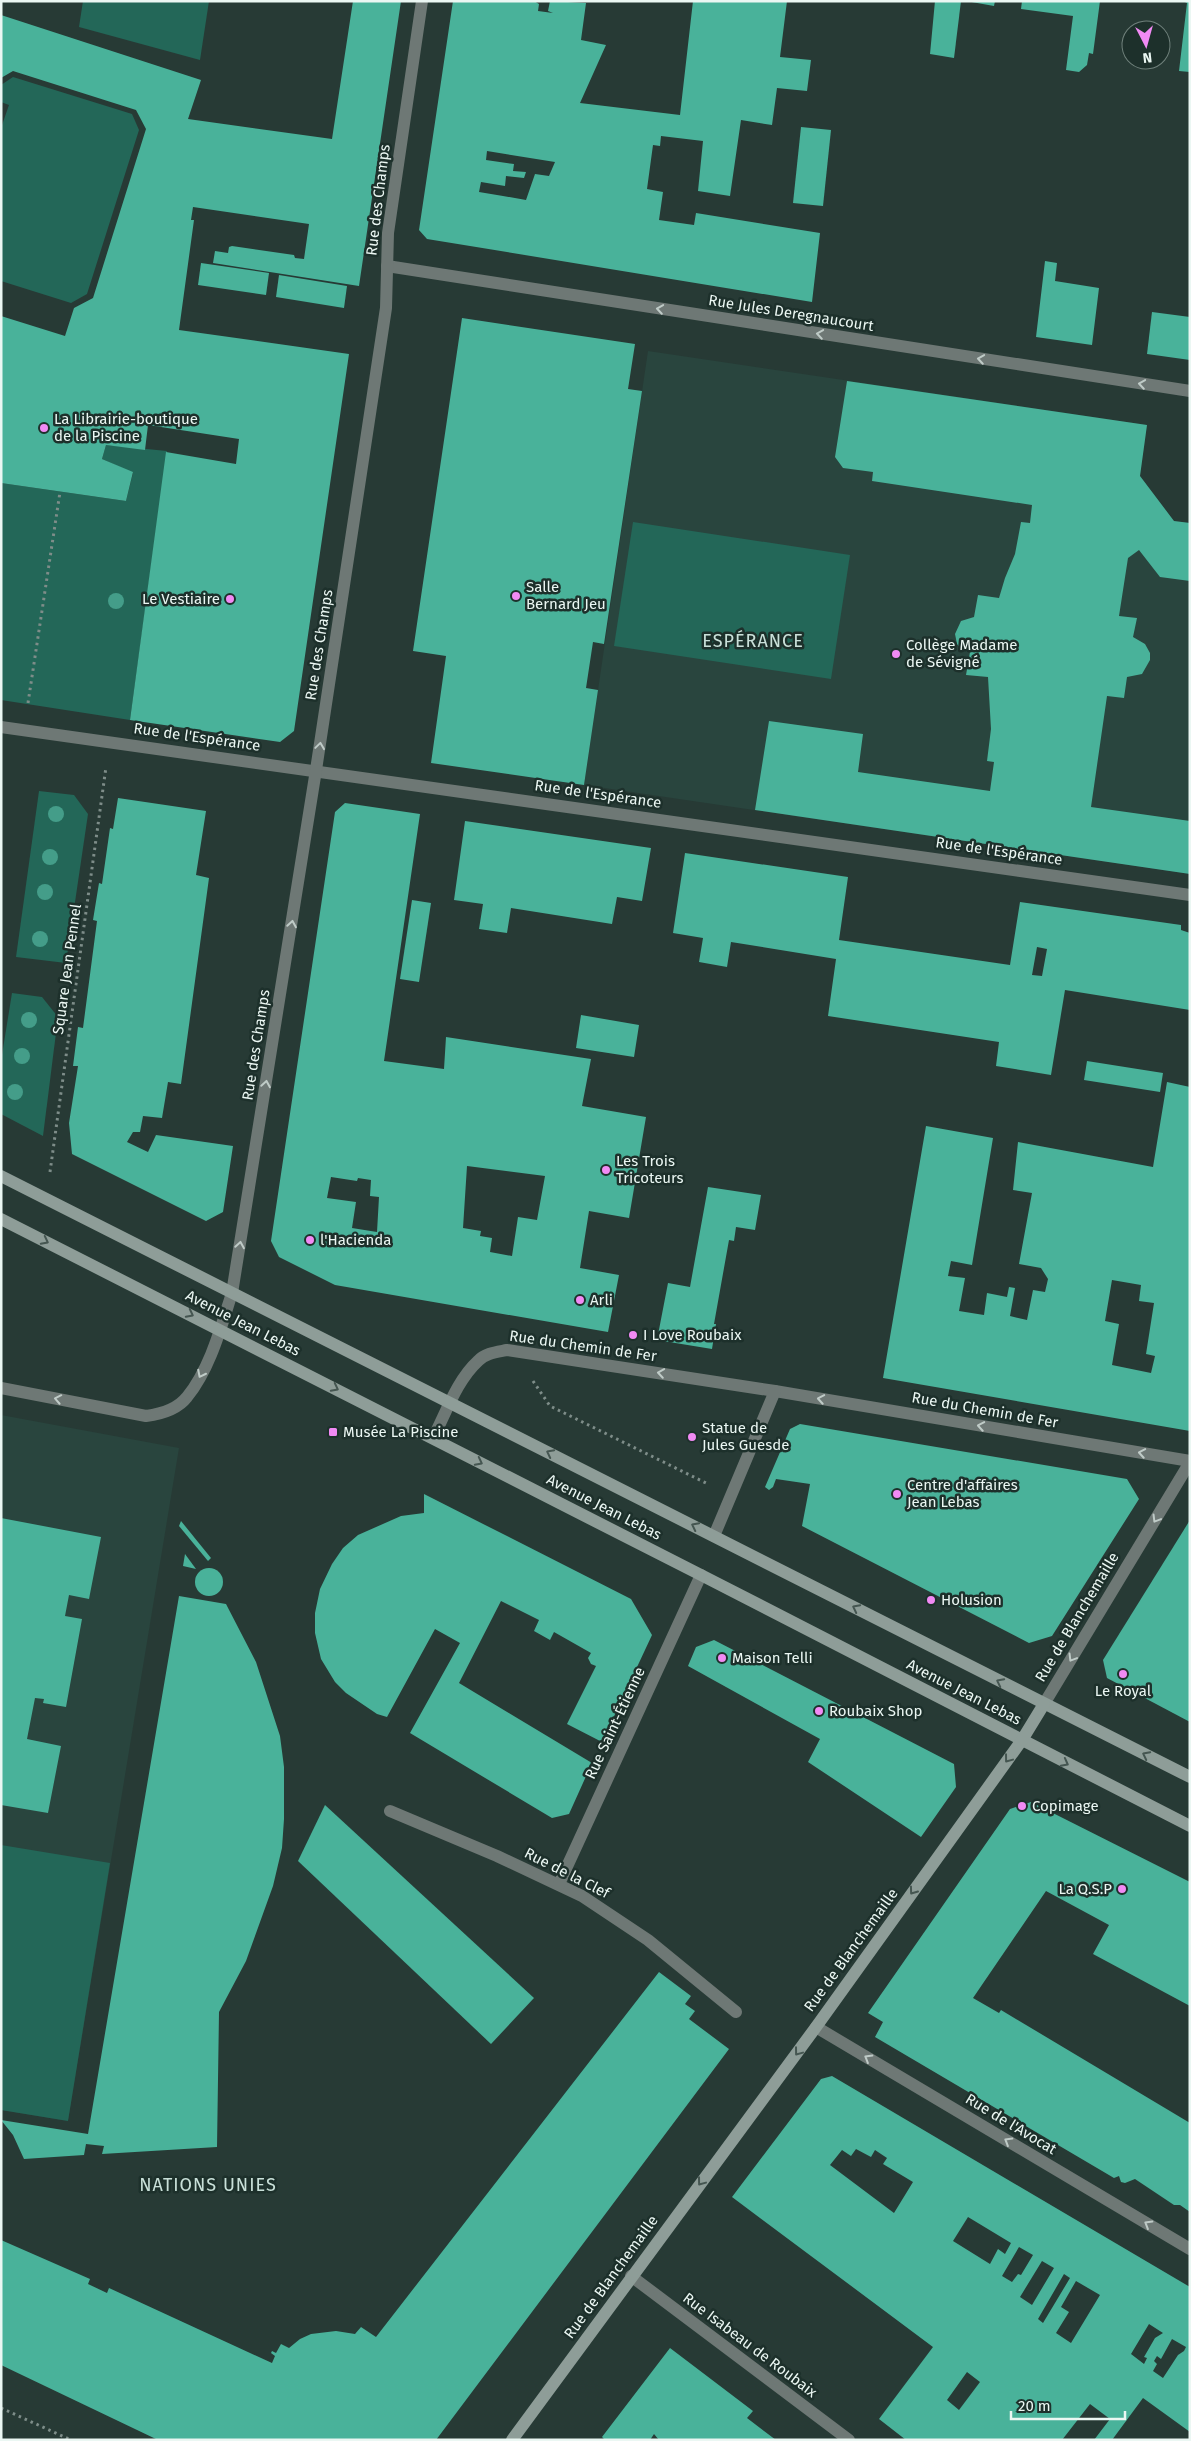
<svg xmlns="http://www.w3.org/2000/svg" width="1191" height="2441" viewBox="0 0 1191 2441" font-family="'Fira Sans',sans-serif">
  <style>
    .built { fill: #29453e }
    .green { fill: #236758 }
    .building { fill: #49b29a; fill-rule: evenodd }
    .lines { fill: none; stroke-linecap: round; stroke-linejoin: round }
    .path { stroke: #7e8d89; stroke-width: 3; stroke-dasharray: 2.5 4; stroke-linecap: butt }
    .street { stroke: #6e7875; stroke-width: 12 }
    .secondary { stroke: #8e9d98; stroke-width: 12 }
    .tree { fill: #449d89 }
    .oneway { stroke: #bfcbc7 }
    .oneway2 { stroke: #455651 }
    .poi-dot { fill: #f18af4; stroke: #1d302b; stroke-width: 2 }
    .labels { text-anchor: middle; stroke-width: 5; stroke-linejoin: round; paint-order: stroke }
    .street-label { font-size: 15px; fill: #ebf7f3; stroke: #1d302b }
    .poi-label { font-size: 15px; fill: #ebf7f3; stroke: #1d302b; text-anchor: start }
    .quarter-label { font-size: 18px; letter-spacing: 1px; fill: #c9e0d9; stroke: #1d302b }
  </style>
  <rect width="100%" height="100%" fill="#273a35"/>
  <g class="built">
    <polygon points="648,351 1147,425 1140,476 1174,521 1190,523 1190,874 584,785"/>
    <polygon points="1,1415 179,1448 68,2121 1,2110"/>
  </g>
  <g class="green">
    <polygon points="83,1 209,1 200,60 79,27"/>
    <polygon points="13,77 132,114 139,130 87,294 71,303 1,281 1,128 9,105 1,102 1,85"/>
    <polygon points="106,445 167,451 130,720 1,700 1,483 126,501 133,473 102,459"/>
    <polygon points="633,522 850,555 831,679 614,646"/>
    <polygon points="39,791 74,795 88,814 66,963 16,957"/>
    <polygon points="12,993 42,997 58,1017 43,1136 1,1114 1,1061"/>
    <polygon points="1,1845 110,1863 68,2121 1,2110"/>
  </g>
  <g class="building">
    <polygon points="353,1 401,1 359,286 213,263 215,251 228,253 229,247 232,246 294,255 295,258 304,259 309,224 193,207 191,220 194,220 179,330 349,354 294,731 280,742 130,720 166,452 236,464 239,439 148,425 145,450 106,445 102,459 133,472 126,501 1,483 1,316 65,336 74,308 93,298 146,129 136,110 13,71 1,78 1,15 201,80 188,119 332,139"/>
    <path d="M 453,1 L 534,1 L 539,4 L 538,11 L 553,13 L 548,11 L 550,1 L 586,3 L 581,40 L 606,45 L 580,103 L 680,115 L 693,1 L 787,1 L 780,57 L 811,60 L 807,91 L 777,88 L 772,125 L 741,120 L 730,196 L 698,191 L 703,141 L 661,136 L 660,146 L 653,145 L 647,189 L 663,192 L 659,220 L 694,225 L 696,213 L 820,233 L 812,302 L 427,239 L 419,230 ZM 487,151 L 555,162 L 549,176 L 535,174 L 526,200 L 503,196 L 479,192 L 481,182 L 505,186 L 506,176 L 524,178 L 526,172 L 513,171 L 514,164 L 486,160 Z"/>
    <polygon points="935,1 961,1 954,58 930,54"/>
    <polygon points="966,1 995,1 994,6"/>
    <polygon points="1022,1 1100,1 1093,54 1089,53 1087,65 1079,72 1066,70 1073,16 1021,9"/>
    <polygon points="1183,1 1190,1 1190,72 1179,71 1187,3"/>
    <polygon points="801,127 831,130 823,206 793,203"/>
    <polygon points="1045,261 1057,263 1055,281 1099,288 1092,345 1036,337"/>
    <polygon points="201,263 269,273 266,295 198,285"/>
    <polygon points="279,275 347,286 344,308 276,297"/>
    <polygon points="1152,312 1190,317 1190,360 1147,354"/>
    <polygon points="462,318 635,344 628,389 642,391 604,644 593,642 586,688 598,690 584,785 431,763 446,656 413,651"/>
    <polygon points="847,381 1147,425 1140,476 1174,521 1190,523 1190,581 1160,577 1139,550 1128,558 1119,616 1137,618 1133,637 1145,644 1150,653 1150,660 1142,674 1127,677 1124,698 1107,696 1091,807 1190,821 1190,874 755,810 769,721 863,734 858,772 990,791 994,762 987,761 991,729 988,677 966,675 970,652 962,650 957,644 955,634 961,621 974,617 978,595 999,598 1005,578 1015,554 1021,522 1030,523 1032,505 872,481 873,472 843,468 835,457"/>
    <polygon points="118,798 206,811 196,875 209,878 181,1084 168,1082 162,1118 143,1116 140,1132 133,1132 127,1142 148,1152 156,1135 233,1146 223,1212 206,1221 72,1154 69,1123 78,1066 73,1066 78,1027 83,1028 97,921 93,920 99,883 102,884 110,828 113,829"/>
    <path d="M 345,803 L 420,814 L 384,1061 L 444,1069 L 446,1037 L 591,1059 L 582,1106 L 646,1117 L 629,1218 L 589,1211 L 580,1268 L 619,1275 L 608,1332 L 335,1285 L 279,1257 L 271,1241 L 335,812 ZM 467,1166 L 545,1176 L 537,1220 L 518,1217 L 512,1256 L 490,1252 L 492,1238 L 480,1236 L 481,1231 L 463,1228 ZM 331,1177 L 357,1181 L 358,1178 L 371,1180 L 370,1196 L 379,1197 L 377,1232 L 352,1228 L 356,1202 L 327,1198 Z"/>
    <polygon points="465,821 651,848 642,901 617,897 612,924 511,908 507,933 479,929 483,904 454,900"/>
    <path d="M 685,853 L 848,877 L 839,940 L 1010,965 L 1020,902 L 1181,925 L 1181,930 L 1190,933 L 1190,1010 L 1065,990 L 1051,1075 L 996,1066 L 999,1042 L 828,1016 L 836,959 L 731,942 L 727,967 L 699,962 L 703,938 L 673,933 ZM 1037,947 L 1047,949 L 1042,976 L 1032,975 Z"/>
    <polygon points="412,900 431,903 419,982 400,979"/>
    <polygon points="581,1015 639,1025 634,1057 576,1048"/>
    <polygon points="1087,1061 1163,1073 1160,1092 1084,1080"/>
    <path d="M 1167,1082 L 1190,1087 L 1190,1431 L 883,1378 L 926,1126 L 993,1138 L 972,1265 L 951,1261 L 948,1276 L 965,1278 L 959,1311 L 984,1315 L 987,1293 L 1007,1297 L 1009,1287 L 1015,1288 L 1010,1316 L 1027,1320 L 1033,1290 L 1045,1292 L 1048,1279 L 1041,1268 L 1019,1264 L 1032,1193 L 1013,1190 L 1018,1142 L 1153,1167 ZM 1112,1280 L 1141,1285 L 1139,1301 L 1154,1303 L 1146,1354 L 1155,1356 L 1151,1373 L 1112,1365 L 1119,1324 L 1105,1321 Z"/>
    <polygon points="708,1187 761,1195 755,1230 736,1227 734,1241 729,1240 714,1324 716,1324 712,1349 657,1340 668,1283 690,1287"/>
    <polygon points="800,1424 1127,1479 1139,1499 1052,1636 1029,1643 802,1526 810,1484 776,1479 773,1487 769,1490 765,1487 790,1429"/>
    <polygon points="424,1494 631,1599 652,1635 602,1742 567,1724 596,1666 591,1664 588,1658 591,1653 554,1632 550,1640 534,1631 539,1620 501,1601 459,1683 592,1763 569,1814 552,1818 410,1733 460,1643 435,1629 387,1717 377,1714 346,1693 335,1682 321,1659 315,1633 315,1613 320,1589 332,1564 343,1548 358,1535 401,1516 424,1513"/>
    <polygon points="1,1518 101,1537 89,1599 69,1595 65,1616 82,1619 66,1707 43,1703 44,1699 35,1698 27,1739 61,1746 48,1813 1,1805"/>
    <polygon points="1190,1520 1190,1722 1107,1678 1103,1660"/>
    <polygon points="181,1521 211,1558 208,1561 179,1526"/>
    <polygon points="185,1554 196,1569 183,1566"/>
    <circle cx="209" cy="1582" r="14"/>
    <polygon points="179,1596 226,1604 256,1662 280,1736 284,1767 284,1819 282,1848 273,1886 246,1961 219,2012 217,2147 102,2154 104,2146 86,2144 84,2155 24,2159 13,2135 1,2120 88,2134"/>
    <polygon points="714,1640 954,1764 956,1787 921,1837 808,1762 820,1739 688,1666 696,1647"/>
    <polygon points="1031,1802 1190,1882 1190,2006 1093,1954 1109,1925 1046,1891 973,1998 999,2013 1001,2010 1190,2123 1190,2212 1180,2205 1174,2205 1135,2179 1125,2183 1121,2182 1119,2176 1114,2178 875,2037 883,2022 868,2013 1010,1809"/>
    <polygon points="325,1805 534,1998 491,2044 298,1861"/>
    <polygon points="659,1972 691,1996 685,2004 695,2011 689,2019 729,2049 436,2440 158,2440 1,2365 1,2240 90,2279 88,2284 107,2293 109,2288 272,2363 275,2356 271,2353 272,2351 276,2353 281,2344 289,2348 300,2339 311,2334 336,2331 355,2334 361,2327 376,2337"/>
    <path d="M 832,2076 L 1190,2287 L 1190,2432 L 1143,2398 L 1112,2440 L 1094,2440 L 1110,2419 L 1090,2404 L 1062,2440 L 906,2440 L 879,2419 L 933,2347 L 732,2197 L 821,2079 ZM 856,2149 L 871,2157 L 875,2150 L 887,2158 L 883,2164 L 913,2182 L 894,2213 L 830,2165 L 842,2150 L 851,2156 ZM 968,2217 L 1011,2243 L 1005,2254 L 998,2249 L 990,2264 L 953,2241 ZM 1019,2247 L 1033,2255 L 1021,2275 L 1018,2274 L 1012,2282 L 1002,2276 ZM 1042,2261 L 1054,2268 L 1032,2305 L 1020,2297 ZM 1064,2274 L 1070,2278 L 1043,2323 L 1038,2319 ZM 1076,2281 L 1100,2295 L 1071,2343 L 1056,2333 L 1069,2312 L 1061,2307 ZM 1149,2324 L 1163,2333 L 1155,2338 L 1144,2357 L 1147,2358 L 1144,2364 L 1131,2354 ZM 1172,2339 L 1186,2347 L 1184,2351 L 1178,2355 L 1163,2378 L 1153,2371 L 1157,2364 L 1154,2361 L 1157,2356 L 1161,2359 ZM 967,2372 L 980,2382 L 959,2410 L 947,2400 Z"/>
    <polygon points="670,2348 753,2411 747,2418 776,2440 659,2440 654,2434 650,2440 605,2440 602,2437"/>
  </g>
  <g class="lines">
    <g class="path">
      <polyline points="28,703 60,492"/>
      <polyline points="50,1172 106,767"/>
      <polyline points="533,1381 550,1406 708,1484"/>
      <polyline points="1,2408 71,2440"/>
    </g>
    <g class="street">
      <polyline points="387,266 1190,391"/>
      <polyline points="1,727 1190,895"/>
      <path d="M 1,1388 L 146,1416 C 161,1414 177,1410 187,1397 C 210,1369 221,1327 232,1293 L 316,770 L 386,308 L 388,233 L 422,1"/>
      <path d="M 433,1438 C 446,1413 457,1380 478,1361 C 485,1353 497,1352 507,1350 L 775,1391 L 1190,1461"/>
      <polyline points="714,1536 775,1391"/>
      <polyline points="1044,1704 1190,1462"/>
      <polyline points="390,1811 497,1856 582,1896 648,1940 736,2012"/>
      <polyline points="559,1884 701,1575"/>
      <polyline points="816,2027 1190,2249"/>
      <polyline points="631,2276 849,2440"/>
    </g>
    <g class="secondary">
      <polyline points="1,1176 1190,1777"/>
      <polyline points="1,1219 701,1575 1190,1826"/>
      <polyline points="512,2440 816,2027 1022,1740 1044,1704"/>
    </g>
  </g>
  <g class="tree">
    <circle cx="116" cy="601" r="8"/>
    <circle cx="56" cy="814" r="8"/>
    <circle cx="50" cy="857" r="8"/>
    <circle cx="45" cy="892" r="8"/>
    <circle cx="40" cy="939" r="8"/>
    <circle cx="29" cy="1020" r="8"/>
    <circle cx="22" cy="1056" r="8"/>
    <circle cx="15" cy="1092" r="8"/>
  </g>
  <defs><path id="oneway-chevron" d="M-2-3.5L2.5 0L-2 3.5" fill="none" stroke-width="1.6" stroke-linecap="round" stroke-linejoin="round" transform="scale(1.25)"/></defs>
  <g class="oneway">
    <use href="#oneway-chevron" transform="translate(660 309) rotate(-171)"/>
    <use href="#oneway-chevron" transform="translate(820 334) rotate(-171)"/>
    <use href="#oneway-chevron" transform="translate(981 359) rotate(-171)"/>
    <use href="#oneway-chevron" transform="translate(1142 384) rotate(-171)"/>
    <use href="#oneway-chevron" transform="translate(320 746) rotate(-82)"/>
    <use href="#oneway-chevron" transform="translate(292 924) rotate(-81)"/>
    <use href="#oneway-chevron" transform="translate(266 1084) rotate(-81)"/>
    <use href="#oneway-chevron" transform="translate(240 1245) rotate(-81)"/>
    <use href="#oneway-chevron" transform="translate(661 1373) rotate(-171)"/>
    <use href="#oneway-chevron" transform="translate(201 1374) rotate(117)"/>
    <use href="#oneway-chevron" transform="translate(58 1399) rotate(-169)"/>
    <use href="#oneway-chevron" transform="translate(821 1399) rotate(-170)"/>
    <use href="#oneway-chevron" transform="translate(981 1426) rotate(-170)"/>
    <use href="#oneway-chevron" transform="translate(1142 1453) rotate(-170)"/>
    <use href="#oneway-chevron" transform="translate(1156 1519) rotate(121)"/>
    <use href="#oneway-chevron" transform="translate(1072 1658) rotate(121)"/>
    <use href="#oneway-chevron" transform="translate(868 2058) rotate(-149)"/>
    <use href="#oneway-chevron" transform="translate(1008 2141) rotate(-149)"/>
    <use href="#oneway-chevron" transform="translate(1148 2224) rotate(-149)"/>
  </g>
  <g class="oneway2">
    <use href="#oneway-chevron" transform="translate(45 1241) rotate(27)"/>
    <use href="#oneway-chevron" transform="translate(190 1314) rotate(27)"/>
    <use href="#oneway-chevron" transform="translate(335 1388) rotate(27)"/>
    <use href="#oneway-chevron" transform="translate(550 1453) rotate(-153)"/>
    <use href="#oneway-chevron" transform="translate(479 1462) rotate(27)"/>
    <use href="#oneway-chevron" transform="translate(695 1526) rotate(-153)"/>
    <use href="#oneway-chevron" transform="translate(856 1608) rotate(-153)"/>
    <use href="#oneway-chevron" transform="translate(1000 1682) rotate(-153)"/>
    <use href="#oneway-chevron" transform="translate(1146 1755) rotate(-153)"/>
    <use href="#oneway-chevron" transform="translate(1008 1759) rotate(127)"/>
    <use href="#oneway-chevron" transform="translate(1065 1763) rotate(28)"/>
    <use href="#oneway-chevron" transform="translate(913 1891) rotate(126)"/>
    <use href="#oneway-chevron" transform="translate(798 2052) rotate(127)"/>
    <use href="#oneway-chevron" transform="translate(701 2182) rotate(127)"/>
  </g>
  <g class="poi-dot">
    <circle cx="44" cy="428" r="5"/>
    <circle cx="516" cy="596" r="5"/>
    <circle cx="230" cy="599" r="5"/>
    <circle cx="896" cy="654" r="5"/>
    <circle cx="606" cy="1170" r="5"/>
    <circle cx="310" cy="1240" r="5"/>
    <circle cx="580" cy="1300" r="5"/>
    <circle cx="633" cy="1335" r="5"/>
    <rect x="328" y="1427" width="10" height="10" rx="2.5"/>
    <circle cx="692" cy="1437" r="5"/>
    <circle cx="897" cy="1494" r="5"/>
    <circle cx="931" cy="1600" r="5"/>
    <circle cx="722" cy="1658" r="5"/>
    <circle cx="1123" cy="1674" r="5"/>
    <circle cx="819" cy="1711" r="5"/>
    <circle cx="1022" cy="1806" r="5"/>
    <circle cx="1122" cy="1889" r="5"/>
  </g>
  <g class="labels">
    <g class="street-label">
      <text transform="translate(378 200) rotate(-83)" y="5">Rue des Champs</text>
      <text transform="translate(791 313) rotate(9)" y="5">Rue Jules Deregnaucourt</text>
      <text transform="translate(319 645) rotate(-81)" y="5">Rue des Champs</text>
      <text transform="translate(197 737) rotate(8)" y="5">Rue de l'Espérance</text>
      <text transform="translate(598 794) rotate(8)" y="5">Rue de l'Espérance</text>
      <text transform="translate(999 851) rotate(8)" y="5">Rue de l'Espérance</text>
      <text transform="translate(67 969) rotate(-82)" y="5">Square Jean Pennel</text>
      <text transform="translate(256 1045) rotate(-81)" y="5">Rue des Champs</text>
      <text transform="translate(243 1323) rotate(27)" y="5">Avenue Jean Lebas</text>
      <text transform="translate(583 1346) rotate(8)" y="5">Rue du Chemin de Fer</text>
      <text transform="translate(985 1410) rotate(10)" y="5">Rue du Chemin de Fer</text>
      <text transform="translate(604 1507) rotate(27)" y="5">Avenue Jean Lebas</text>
      <text transform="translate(1077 1617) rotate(-59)" y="5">Rue de Blanchemaille</text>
      <text transform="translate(964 1692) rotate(27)" y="5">Avenue Jean Lebas</text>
      <text transform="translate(615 1723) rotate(-65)" y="5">Rue Saint-Étienne</text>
      <text transform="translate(567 1873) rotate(27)" y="5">Rue de la Clef</text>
      <text transform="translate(851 1950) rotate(-54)" y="5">Rue de Blanchemaille</text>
      <text transform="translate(1011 2124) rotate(31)" y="5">Rue de l'Avocat</text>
      <text transform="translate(611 2277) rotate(-54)" y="5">Rue de Blanchemaille</text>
      <text transform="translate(750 2345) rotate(37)" y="5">Rue Isabeau de Roubaix</text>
    </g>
    <g class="poi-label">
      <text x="54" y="424">La Librairie-boutique<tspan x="54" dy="17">de la Piscine</tspan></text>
      <text x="526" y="592">Salle<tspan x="526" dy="17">Bernard Jeu</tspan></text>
      <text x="220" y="604" text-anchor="end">Le Vestiaire</text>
      <text x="906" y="650">Collège Madame<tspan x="906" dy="17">de Sévigné</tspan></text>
      <text x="616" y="1166">Les Trois<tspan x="616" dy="17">Tricoteurs</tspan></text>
      <text x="320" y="1245">l'Hacienda</text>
      <text x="590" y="1305">Arli</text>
      <text x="643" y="1340">I Love Roubaix</text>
      <text x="702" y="1433">Statue de<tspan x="702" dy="17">Jules Guesde</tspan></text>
      <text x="343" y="1437">Musée La Piscine</text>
      <text x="907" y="1490">Centre d'affaires<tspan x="907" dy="17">Jean Lebas</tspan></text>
      <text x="941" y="1605">Holusion</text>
      <text x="732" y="1663">Maison Telli</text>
      <text x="1123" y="1696" text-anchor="middle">Le Royal</text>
      <text x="829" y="1716">Roubaix Shop</text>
      <text x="1032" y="1811">Copimage</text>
      <text x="1112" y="1894" text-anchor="end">La Q.S.P</text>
    </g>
    <g class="quarter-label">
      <text x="753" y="647">ESPÉRANCE</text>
      <text x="208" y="2191">NATIONS UNIES</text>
    </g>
  </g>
  <rect width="1191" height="2441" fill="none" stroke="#ebf7f3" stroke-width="5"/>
  <g transform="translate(1146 45) rotate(174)"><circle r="24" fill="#1d302b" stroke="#6f807b"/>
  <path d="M0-4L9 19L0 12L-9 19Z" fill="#f18af4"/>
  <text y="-8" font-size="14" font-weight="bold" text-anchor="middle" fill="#ebf7f3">N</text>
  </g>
  <path d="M1011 2411v8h114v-8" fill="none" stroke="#ebf7f3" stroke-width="2.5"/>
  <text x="1018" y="2411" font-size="15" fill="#ebf7f3" stroke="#1d302b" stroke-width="4" paint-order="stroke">20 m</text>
</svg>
